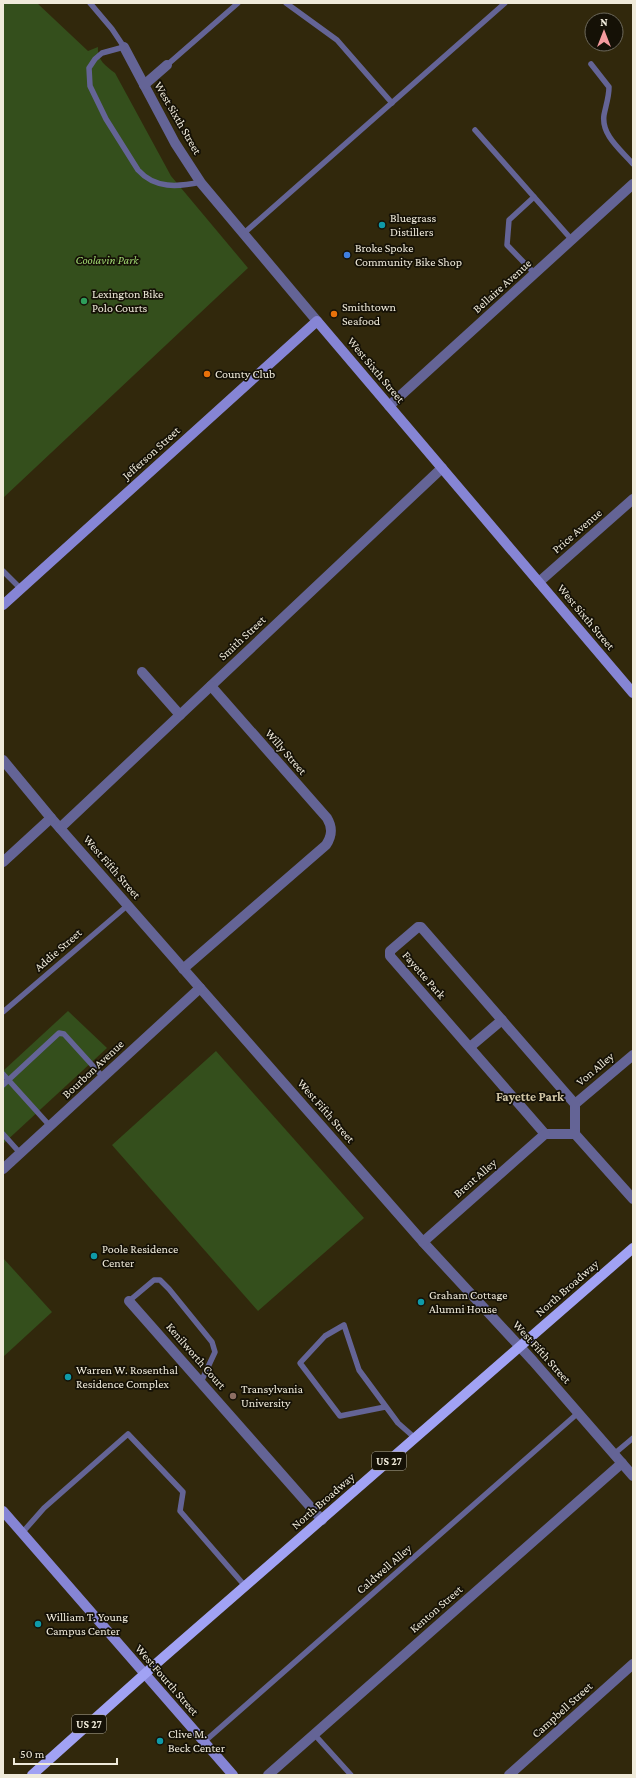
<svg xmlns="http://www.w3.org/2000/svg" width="636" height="1778" viewBox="0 0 636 1778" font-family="'Crimson Pro',serif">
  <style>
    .green { fill: #344f1c }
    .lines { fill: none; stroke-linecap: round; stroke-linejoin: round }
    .lane { stroke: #646496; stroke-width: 5.5 }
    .street { stroke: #646496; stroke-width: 10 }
    .secondary { stroke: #8685d5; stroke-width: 10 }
    .primary { stroke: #a1a2f4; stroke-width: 10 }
    .culture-dot { fill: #0f9aa8; stroke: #151106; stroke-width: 1.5 }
    .shop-dot { fill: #3f7fe0; stroke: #151106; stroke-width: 1.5 }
    .leisure-dot { fill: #2e9e5b; stroke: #151106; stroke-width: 1.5 }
    .food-dot { fill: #e8710a; stroke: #151106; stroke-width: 1.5 }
    .education-dot { fill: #8d6e63; stroke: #151106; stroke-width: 1.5 }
    .labels { text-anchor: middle; stroke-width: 3.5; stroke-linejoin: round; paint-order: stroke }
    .shield { fill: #151106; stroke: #aea99a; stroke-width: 1 }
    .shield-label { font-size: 11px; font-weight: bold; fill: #efeada }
    .street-label { font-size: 12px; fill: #efeada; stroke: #151106 }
    .poi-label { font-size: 12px; fill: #efeada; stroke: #151106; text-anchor: start }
    .park-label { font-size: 12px; font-style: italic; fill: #9fd671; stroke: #151106 }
    .neighbourhood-label { font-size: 13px; font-weight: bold; fill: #d1c6a6; stroke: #151106 }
  </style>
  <rect width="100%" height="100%" fill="#31280c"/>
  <g class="green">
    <path d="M 3,3 L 37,3 L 88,51 L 98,47 C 97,60 105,65 115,73 L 171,176 L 248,268 L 3,498 Z"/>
    <polygon points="68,1011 107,1048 3,1144 3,1071"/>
    <polygon points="216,1051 364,1218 258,1311 112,1145"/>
    <polygon points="3,1258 52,1312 3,1357"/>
  </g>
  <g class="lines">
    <g class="lane">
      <path d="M 90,3 L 112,29 L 124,47 L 102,53 L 95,59 L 89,68 L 90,86 L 106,119 L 138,170 C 155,189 178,187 201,182"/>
      <polyline points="286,3 337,40 392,103"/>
      <path d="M 591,64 L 609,87 C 609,97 606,105 604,115 C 601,135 621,150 633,164"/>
      <polyline points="167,65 238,3"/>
      <polyline points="475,130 572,240"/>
      <polyline points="534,197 509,220 507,245 535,274"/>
      <polyline points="243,234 505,3"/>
      <polyline points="3,571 21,589"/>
      <polyline points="3,1012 128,905"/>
      <polyline points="3,1074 50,1126"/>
      <polyline points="3,1085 59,1033 64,1034 103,1077"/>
      <polyline points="3,1134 20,1153"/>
      <polyline points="129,1301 154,1280 160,1280 169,1289 212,1342 215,1352 201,1382"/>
      <polyline points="385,1407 340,1416 300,1363 325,1336 344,1325 359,1370 398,1423 415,1438"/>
      <polyline points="614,1454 633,1438"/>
      <polyline points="22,1533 44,1508 128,1434 183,1492 180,1511 245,1586"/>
      <polyline points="314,1734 351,1775"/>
      <polyline points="204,1742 578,1413"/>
    </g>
    <g class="street">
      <polyline points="124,47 175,143 201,183 317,321"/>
      <polyline points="144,85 167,65"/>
      <polyline points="389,406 633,184"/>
      <polyline points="539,582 633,499"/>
      <polyline points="142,672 180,715"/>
      <polyline points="3,760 51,818 423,1242 533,1361 633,1476"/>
      <polyline points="60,828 442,468"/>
      <polyline points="3,862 51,818"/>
      <path d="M 183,969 L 326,845 C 332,836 333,828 327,818 L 211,686"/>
      <polyline points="470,1047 502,1020"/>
      <polyline points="575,1104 633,1055"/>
      <polyline points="575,1134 545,1134 390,956 390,951 418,927 421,927 575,1104 575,1134 633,1199"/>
      <polyline points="3,1169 200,988"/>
      <polyline points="423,1242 545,1134"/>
      <polyline points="129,1301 322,1520"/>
      <polyline points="268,1775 622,1463"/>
      <polyline points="509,1775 633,1664"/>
    </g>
    <g class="secondary">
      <polyline points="3,605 317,321 633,693"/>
      <polyline points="3,1511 233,1775"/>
    </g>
    <polyline class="primary" points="32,1775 158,1662 633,1248"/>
  </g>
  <g class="culture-dot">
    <circle cx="382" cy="225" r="4"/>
    <circle cx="94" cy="1256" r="4"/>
    <circle cx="421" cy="1302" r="4"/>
    <circle cx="68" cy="1377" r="4"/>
    <circle cx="38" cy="1624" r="4"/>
    <circle cx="160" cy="1741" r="4"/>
  </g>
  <circle class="shop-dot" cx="347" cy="255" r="4"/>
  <circle class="leisure-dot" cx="84" cy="301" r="4"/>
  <g class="food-dot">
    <circle cx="334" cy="314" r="4"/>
    <circle cx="207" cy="374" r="4"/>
  </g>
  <circle class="education-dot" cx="233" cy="1396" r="4"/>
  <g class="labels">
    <g class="shield">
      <rect x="372" y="1452" width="34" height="18" rx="3"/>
      <rect x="72" y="1715" width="34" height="18" rx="3"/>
    </g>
    <g class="shield-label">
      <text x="389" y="1465">US 27</text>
      <text x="89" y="1728">US 27</text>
    </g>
    <g class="street-label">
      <text transform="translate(178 118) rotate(60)" y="4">West Sixth Street</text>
      <text transform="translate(502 286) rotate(-42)" y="4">Bellaire Avenue</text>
      <text transform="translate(376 370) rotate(50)" y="4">West Sixth Street</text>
      <text transform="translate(151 453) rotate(-42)" y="4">Jefferson Street</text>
      <text transform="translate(577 531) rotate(-41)" y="4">Price Avenue</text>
      <text transform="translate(586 617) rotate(50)" y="4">West Sixth Street</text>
      <text transform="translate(242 638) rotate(-43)" y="4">Smith Street</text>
      <text transform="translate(286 752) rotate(49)" y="4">Willy Street</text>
      <text transform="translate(112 867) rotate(49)" y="4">West Fifth Street</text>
      <text transform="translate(58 950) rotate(-41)" y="4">Addie Street</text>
      <text transform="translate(424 975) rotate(49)" y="4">Fayette Park</text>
      <text transform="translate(93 1069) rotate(-43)" y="4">Bourbon Avenue</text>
      <text transform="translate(595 1069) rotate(-40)" y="4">Von Alley</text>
      <text transform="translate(326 1111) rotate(49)" y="4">West Fifth Street</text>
      <text transform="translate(475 1178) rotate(-41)" y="4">Brent Alley</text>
      <text transform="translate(567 1288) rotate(-41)" y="4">North Broadway</text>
      <text transform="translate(542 1352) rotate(48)" y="4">West Fifth Street</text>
      <text transform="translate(196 1356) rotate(49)" y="4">Kenilworth Court</text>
      <text transform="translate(323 1501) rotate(-41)" y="4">North Broadway</text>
      <text transform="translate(384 1569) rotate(-41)" y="4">Caldwell Alley</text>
      <text transform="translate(436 1609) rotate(-41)" y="4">Kenton Street</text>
      <text transform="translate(167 1680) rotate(49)" y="4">West Fourth Street</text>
      <text transform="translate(562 1710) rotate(-42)" y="4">Campbell Street</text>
    </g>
    <g class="poi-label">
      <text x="390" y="222">Bluegrass<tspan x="390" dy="14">Distillers</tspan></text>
      <text x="355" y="252">Broke Spoke<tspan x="355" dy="14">Community Bike Shop</tspan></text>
      <text x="92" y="298">Lexington Bike<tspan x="92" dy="14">Polo Courts</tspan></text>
      <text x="342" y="311">Smithtown<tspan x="342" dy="14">Seafood</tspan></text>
      <text x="215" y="378">County Club</text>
      <text x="102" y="1253">Poole Residence<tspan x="102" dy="14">Center</tspan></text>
      <text x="429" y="1299">Graham Cottage<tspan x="429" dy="14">Alumni House</tspan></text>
      <text x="76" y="1374">Warren W. Rosenthal<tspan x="76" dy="14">Residence Complex</tspan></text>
      <text x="241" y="1393">Transylvania<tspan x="241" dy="14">University</tspan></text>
      <text x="46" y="1621">William T. Young<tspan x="46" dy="14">Campus Center</tspan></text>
      <text x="168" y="1738">Clive M.<tspan x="168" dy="14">Beck Center</tspan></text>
    </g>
    <g class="park-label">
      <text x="107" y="264">Coolavin Park</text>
    </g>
    <g class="neighbourhood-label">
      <text x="530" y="1101">Fayette Park</text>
    </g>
  </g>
  <rect width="636" height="1778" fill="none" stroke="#efeada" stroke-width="8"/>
  <g transform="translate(604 32)"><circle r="19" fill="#151106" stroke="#6c685b"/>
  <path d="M0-3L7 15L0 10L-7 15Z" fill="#f59b9e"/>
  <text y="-6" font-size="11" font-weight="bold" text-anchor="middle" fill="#efeada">N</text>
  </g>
  <path d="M14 1758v6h103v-6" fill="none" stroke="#efeada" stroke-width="2"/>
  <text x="20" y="1758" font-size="12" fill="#efeada" stroke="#151106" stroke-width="3" paint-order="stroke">50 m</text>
</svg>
